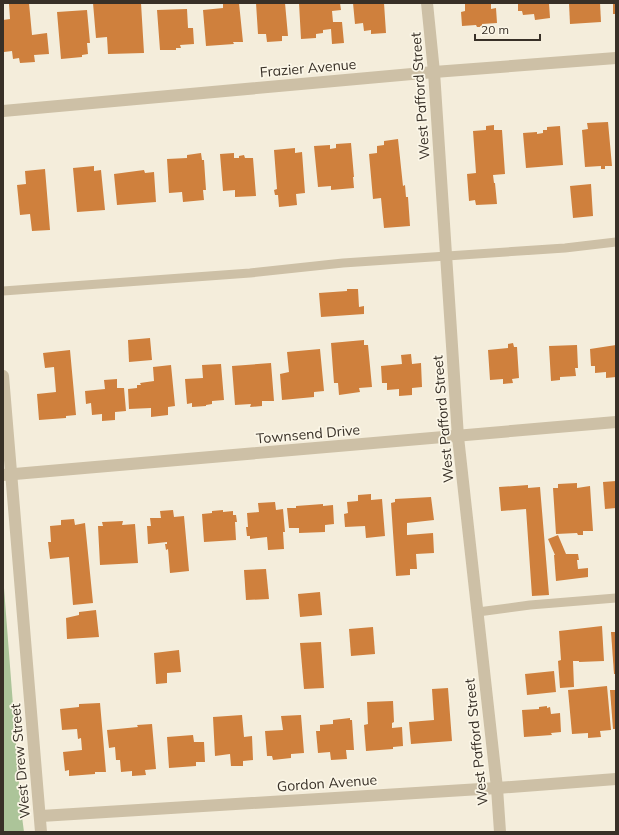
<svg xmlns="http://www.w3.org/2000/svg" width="619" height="835" viewBox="0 0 619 835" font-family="Mulish,sans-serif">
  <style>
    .green { fill: #acc499 }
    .building { fill: #cf803d }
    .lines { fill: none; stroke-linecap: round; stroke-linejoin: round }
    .lane { stroke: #cdc0a6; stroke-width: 9 }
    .street { stroke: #cdc0a6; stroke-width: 12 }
    .labels { text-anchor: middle; stroke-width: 3.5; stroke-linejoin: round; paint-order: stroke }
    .street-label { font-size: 14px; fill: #383027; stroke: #fbf6e7 }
  </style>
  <rect width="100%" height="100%" fill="#f4eddb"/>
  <polygon class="green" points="3,575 21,809 24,832 3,832"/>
  <g class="building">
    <polygon points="29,3 32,35 47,33 49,54 34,55 35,62 20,63 19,58 13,59 12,51 4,52 3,20 10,19 9,4"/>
    <polygon points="93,3 141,3 144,53 108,54 107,37 96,38"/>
    <polygon points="223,3 239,3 243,42 233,42 234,44 206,46 203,10 223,8"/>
    <polygon points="256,3 285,3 288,36 282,36 282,41 267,42 266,34 258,34"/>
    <polygon points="299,3 340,3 341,10 332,11 333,22 342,22 344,43 332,44 331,29 323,30 323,33 316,34 316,38 301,39"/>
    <polygon points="353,3 384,3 386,33 371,34 371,30 364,31 363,23 355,24"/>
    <polygon points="465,3 491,3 491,9 496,8 497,23 482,24 482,27 477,27 476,25 462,26 461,12 465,11"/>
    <polygon points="518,3 549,3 550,18 535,20 534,14 523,15 522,11 518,11"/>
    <polygon points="569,3 600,3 601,22 570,24"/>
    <rect x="613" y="3" width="3" height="11"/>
    <polygon points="187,9 188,28 193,28 194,44 180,45 181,48 176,48 176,50 160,50 157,10"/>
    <polygon points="87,10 90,43 87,43 88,54 82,55 82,57 61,59 57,12"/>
    <polygon points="608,122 612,166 605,166 605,169 601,169 601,166 585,167 582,130 588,129 587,123"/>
    <polygon points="494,125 494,130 502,130 505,174 493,175 494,183 495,183 497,204 476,205 475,200 469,201 467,174 476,173 473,131 486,130 486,126"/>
    <polygon points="560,126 563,165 526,168 523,133 537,132 537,134 543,133 543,130 547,130 547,127"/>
    <polygon points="398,139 403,186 405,185 406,197 408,197 410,226 384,228 381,198 373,199 369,154 377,153 377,146 384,145 384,141"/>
    <polygon points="351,143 354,177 353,177 354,188 331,190 331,186 318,187 314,146 330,145 330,149 336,148 336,144"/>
    <polygon points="295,148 295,153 302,152 305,193 296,194 297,205 279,207 278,195 275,195 274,190 277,189 274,150"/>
    <polygon points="201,153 202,160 204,160 206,190 203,190 204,200 183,202 182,192 169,193 167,159 187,158 187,155"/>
    <polygon points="234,153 234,158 239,158 239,156 244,155 245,158 253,158 256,196 235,197 235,190 223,191 220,154"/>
    <polygon points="94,166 94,171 101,170 105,210 77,212 73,168"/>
    <polygon points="45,169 50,230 32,231 30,214 20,215 17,185 26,184 25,171"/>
    <polygon points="144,170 145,173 154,172 156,202 117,205 114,174"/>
    <polygon points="591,184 593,216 573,218 570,186"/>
    <polygon points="347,289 358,289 359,307 364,306 364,314 321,317 319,293 347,291"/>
    <polygon points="150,338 152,360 129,362 128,340"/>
    <polygon points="364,340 364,345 368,345 372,387 359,388 360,392 339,395 338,383 334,383 331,343"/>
    <polygon points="513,343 514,347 517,347 519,378 512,379 513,383 503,384 503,379 490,380 488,350 508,348 508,344"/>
    <polygon points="577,345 578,368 575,368 576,376 560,377 560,380 551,381 549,346"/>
    <polygon points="616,345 616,377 606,378 606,372 595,373 595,366 591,366 590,349"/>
    <polygon points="320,349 324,391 314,392 314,397 282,400 280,374 289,372 287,352"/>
    <polygon points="70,350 76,415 66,416 66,418 39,420 37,394 56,392 54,367 45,368 43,353"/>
    <polygon points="411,354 412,364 421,363 422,387 412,388 412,395 399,396 399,389 387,390 387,383 382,383 381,366 402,364 401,355"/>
    <polygon points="271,363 274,401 262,401 262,406 250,407 251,404 235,405 232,366"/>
    <polygon points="221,364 224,400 212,401 212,404 206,405 206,406 192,407 192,403 187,404 185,379 203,378 202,365"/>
    <polygon points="171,365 175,406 168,407 168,415 151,417 151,408 129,409 128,389 137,388 137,385 141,385 140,383 154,381 153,367"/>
    <polygon points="117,379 117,388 124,388 126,411 115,412 115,420 102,421 102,414 92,415 91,403 86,404 85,391 105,389 104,380"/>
    <polygon points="616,481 616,508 605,509 603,482"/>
    <polygon points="577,483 577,488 590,486 593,531 583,531 583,535 578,535 577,533 556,534 553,488 558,488 558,484"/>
    <polygon points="528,485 528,488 540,487 549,595 532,596 526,509 501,511 499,487"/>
    <polygon points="371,494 371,500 382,499 385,536 366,538 365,526 345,527 344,514 348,513 347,502 358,501 358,495"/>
    <polygon points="431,497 434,520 407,523 407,535 433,533 434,553 416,554 417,569 410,569 410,575 396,576 391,503 395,502 395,499"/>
    <polygon points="275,502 276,510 283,509 285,532 283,532 284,549 268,550 267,537 250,539 250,536 247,536 246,527 248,527 247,513 259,512 258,503"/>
    <polygon points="323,504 323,506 333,505 334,524 325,525 325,532 299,533 299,528 289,528 287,508 296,508 296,506"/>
    <polygon points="173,510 174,517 184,516 189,571 170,573 168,549 166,550 165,544 167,544 167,542 148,544 147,526 151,526 150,518 161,518 160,511"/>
    <polygon points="223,510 223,512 233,511 233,515 236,515 237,522 235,522 236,540 204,542 202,514 212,513 212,511"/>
    <polygon points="74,519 75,525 85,523 93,603 73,605 69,557 50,559 48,542 51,542 50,526 61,525 61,520"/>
    <polygon points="123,521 122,525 135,524 138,563 100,565 98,526 103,526 102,522"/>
    <polygon points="558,535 566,554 578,554 579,560 577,560 578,569 588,568 588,577 556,581 554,555 555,555 548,539"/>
    <polygon points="266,569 269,599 246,600 244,570"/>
    <polygon points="320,592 322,615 300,617 298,594"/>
    <polygon points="96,610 99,637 67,639 66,618 79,615 79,612"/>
    <polygon points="602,626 604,661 579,662 579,661 573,661 574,687 560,688 558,661 561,660 559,631"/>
    <polygon points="373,627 375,654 351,656 349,629"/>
    <polygon points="611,632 616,632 616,674 614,674"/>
    <polygon points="321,642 324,688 304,689 300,643"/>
    <polygon points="179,650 181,672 167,673 167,683 156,684 154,653"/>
    <polygon points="554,671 556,692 527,695 525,674"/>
    <polygon points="607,686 611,730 600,731 601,737 588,738 588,733 572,734 568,690"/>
    <polygon points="448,688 452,741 411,744 409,722 434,720 432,689"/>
    <polygon points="610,690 616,690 616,729 613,729"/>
    <polygon points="393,701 394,722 392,723 392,728 402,727 403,746 393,747 393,749 366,751 364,725 368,724 367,702"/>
    <polygon points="100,703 106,772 95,772 95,774 69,776 69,770 65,771 63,752 82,750 81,738 78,739 77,729 62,730 60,709 79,707 79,704"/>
    <polygon points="547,706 547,708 550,707 551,714 560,713 561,732 551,733 552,735 524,737 522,710 539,709 539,707"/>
    <polygon points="242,715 244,737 252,736 253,760 243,761 243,766 231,766 230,754 215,756 213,717"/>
    <polygon points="301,715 304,753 291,754 291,758 273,760 272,756 267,756 265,731 283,730 281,716"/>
    <polygon points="350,718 350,720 352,720 354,750 346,750 347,759 331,760 330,752 318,753 316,731 320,731 320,725 333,724 333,720"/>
    <polygon points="152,724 156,769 145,770 146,775 132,776 132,771 121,772 120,760 116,760 115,747 109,748 107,730 138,727 137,725"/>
    <polygon points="193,735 194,742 204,742 205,762 196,762 196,766 169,768 167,737"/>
  </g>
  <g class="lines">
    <g class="lane">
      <polyline points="3,291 250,273 343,263 565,248 616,242"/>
      <polyline points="478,612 530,605 616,598"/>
    </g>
    <g class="street">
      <polyline points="427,3 434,72 458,437 497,788 500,832"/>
      <polyline points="3,111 434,72 616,58"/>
      <polyline points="3,376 41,832"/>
      <polyline points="3,475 616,422"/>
      <polyline points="41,816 497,788 616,779"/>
    </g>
  </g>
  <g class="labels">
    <g class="street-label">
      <text transform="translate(308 68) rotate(-5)" y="5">Frazier Avenue</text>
      <text transform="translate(420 96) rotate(-94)" y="5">West Pafford Street</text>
      <text transform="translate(443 419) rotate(-95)" y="5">West Pafford Street</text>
      <text transform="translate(308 434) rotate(-5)" y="5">Townsend Drive</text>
      <text transform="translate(476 742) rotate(-96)" y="5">West Pafford Street</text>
      <text transform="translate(20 761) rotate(-95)" y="5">West Drew Street</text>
      <text transform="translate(327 783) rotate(-4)" y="5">Gordon Avenue</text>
    </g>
  </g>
  <rect width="619" height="835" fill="none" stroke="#383027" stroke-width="8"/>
  <path d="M475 34v6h65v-6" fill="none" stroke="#383027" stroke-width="2"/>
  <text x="481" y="34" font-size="12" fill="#383027" stroke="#fbf6e7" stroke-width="3" paint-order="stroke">20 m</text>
</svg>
